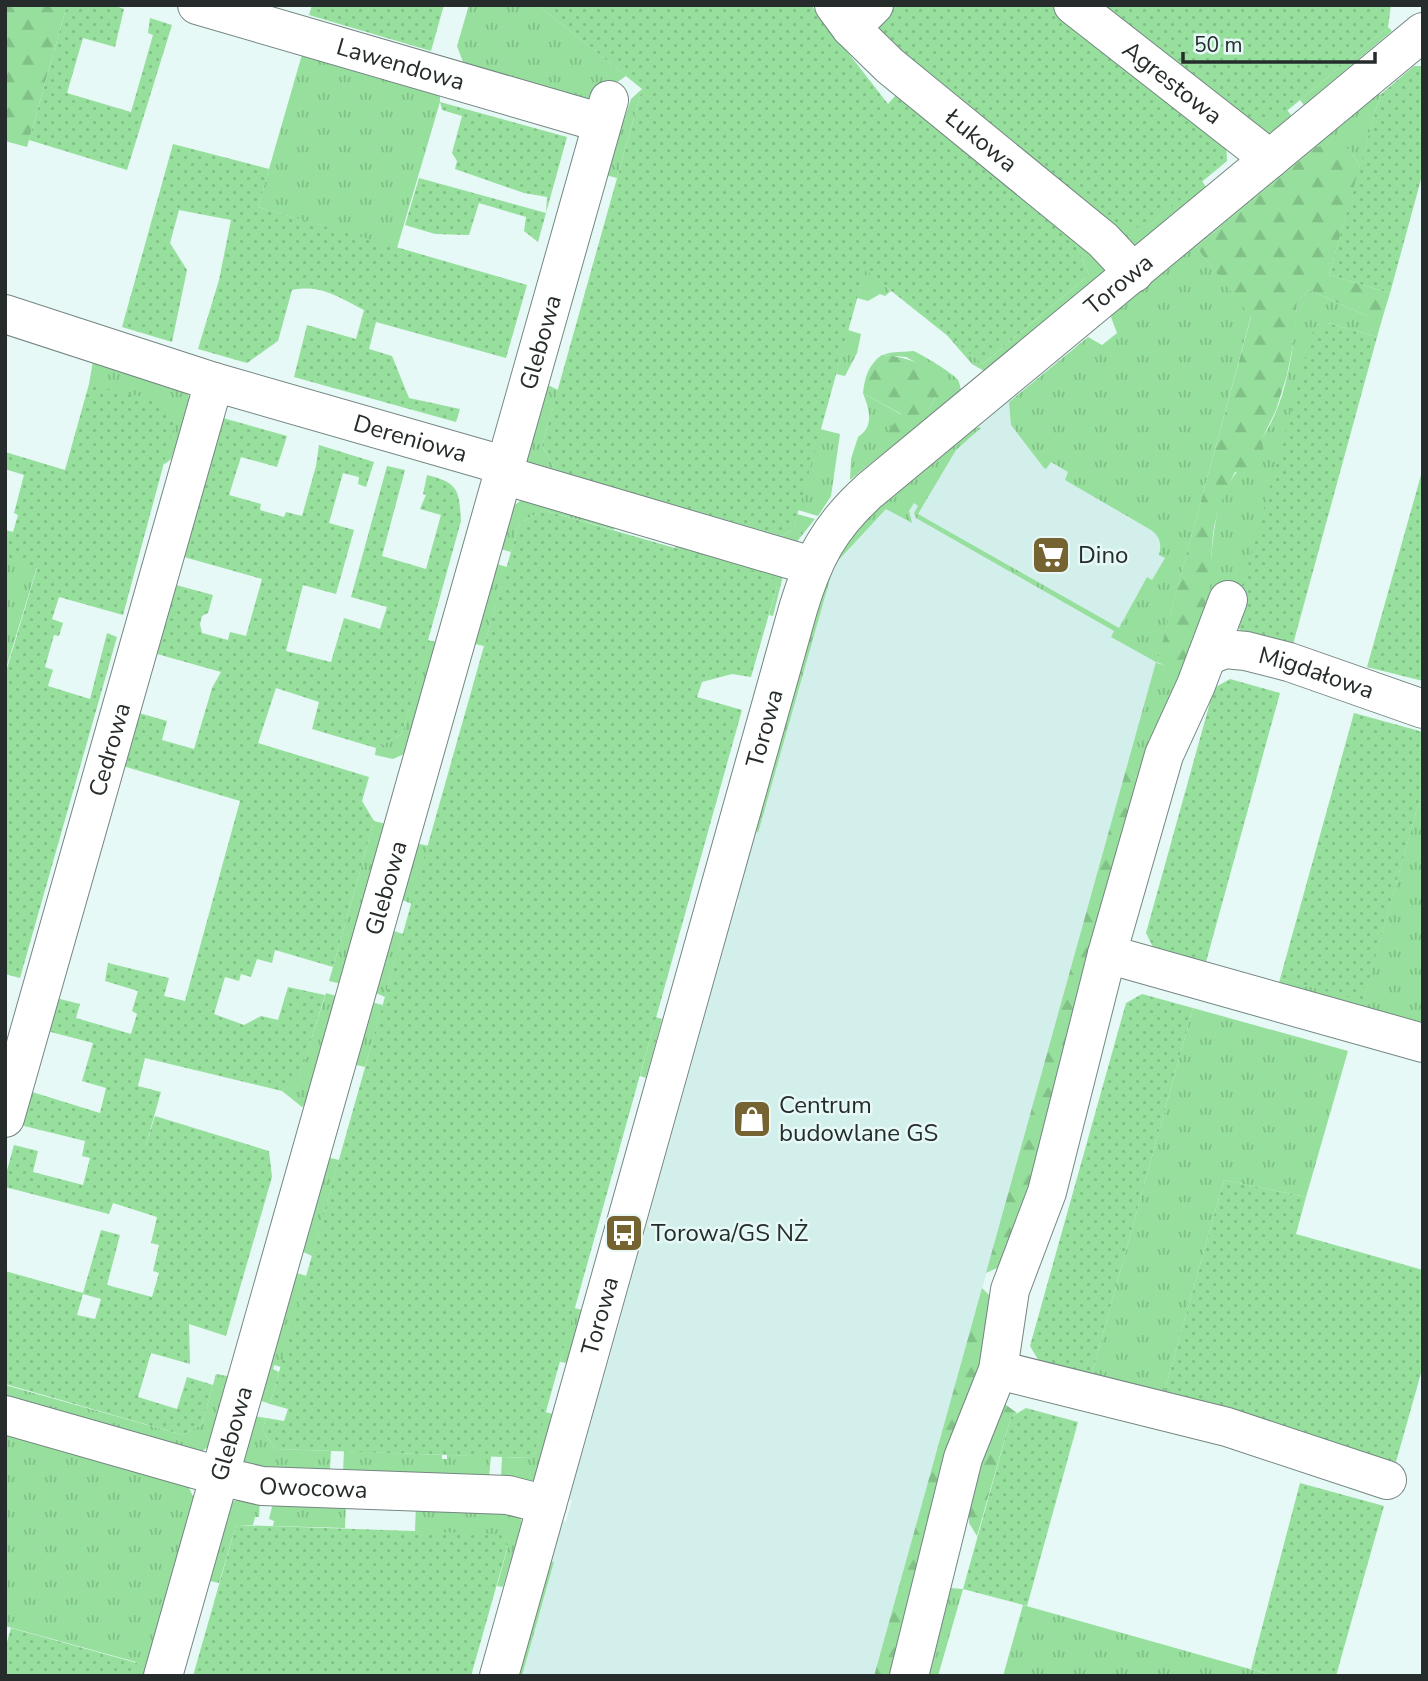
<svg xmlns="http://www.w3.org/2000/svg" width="1428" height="1681" viewBox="0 0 1428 1681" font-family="'Nunito Sans',sans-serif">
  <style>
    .built { fill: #d3efeb }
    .grass { fill: url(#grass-tufts) }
    .forest { fill: url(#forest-firs) }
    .garden { fill: url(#garden-dots); fill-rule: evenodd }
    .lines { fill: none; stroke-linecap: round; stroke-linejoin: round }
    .minor-casing { stroke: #758683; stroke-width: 40 }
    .minor { stroke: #fff; stroke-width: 38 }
    .labels { text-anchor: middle; stroke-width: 5; stroke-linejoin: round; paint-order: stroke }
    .street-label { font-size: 24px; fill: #252c2b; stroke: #e6f9f6 }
    .poi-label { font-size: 24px; fill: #252c2b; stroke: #e6f9f6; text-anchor: start }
  </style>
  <defs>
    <pattern id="grass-tufts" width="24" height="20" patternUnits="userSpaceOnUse" patternTransform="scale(1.75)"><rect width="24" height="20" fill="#96df9c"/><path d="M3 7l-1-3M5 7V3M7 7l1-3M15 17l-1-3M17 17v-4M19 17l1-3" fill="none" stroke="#81c087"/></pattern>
    <pattern id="forest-firs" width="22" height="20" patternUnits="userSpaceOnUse" patternTransform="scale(1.75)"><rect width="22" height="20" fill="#96df9c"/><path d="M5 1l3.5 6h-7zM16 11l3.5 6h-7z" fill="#81c087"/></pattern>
    <pattern id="garden-dots" width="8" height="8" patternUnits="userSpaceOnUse" patternTransform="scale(1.75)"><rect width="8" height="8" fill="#96df9c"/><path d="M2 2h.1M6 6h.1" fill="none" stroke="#81c087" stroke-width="1.8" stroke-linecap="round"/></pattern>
  </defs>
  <rect width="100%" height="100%" fill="#e6f9f6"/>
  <polygon class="built" points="1018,395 1186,529 1157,662 874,1676 522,1676 554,1563 544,1561 556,1519 566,1522 572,1500 565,1500 581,1451 583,1452 592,1419 587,1420 597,1370 603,1381 734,912 739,901 737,897 750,821 758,832 834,565 906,487 1009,397 1010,402"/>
  <g class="grass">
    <polygon points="469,5 538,5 626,76 590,101 466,70 457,46"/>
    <polygon points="1388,27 1392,31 1304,105 1300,100"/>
    <polygon points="303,51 440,92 440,102 397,248 258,207"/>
    <polygon points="1193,81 1275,120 1287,110 1292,116 1264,138"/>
    <path d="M 1374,88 L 1380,95 L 1360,167 L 1349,149 L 1315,148 L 1196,247 L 1251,316 L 1157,663 L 1171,667 C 1180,656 1195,643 1202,630 C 1204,624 1204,615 1206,609 C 1212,574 1210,536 1220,503 C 1228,478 1247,461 1261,440 C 1288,400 1294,347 1297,301 L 1309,290 L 1367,316 L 1383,316 L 1377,337 L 1328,323 L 1233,619 L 1139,781 L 1127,766 L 1156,662 L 1111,637 L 1114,631 L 916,518 L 914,513 L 918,506 L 914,503 L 909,511 L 912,523 L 886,509 L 834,565 L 758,833 L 750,821 L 817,592 L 853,528 L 974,427 L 981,428 L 956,450 L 918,514 L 1119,628 L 1147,577 L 1152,580 L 1165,558 L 1159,555 C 1162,545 1160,536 1151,530 L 1065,480 L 1068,472 L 1051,462 L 1046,469 L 1044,468 L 1011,425 L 1009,402 L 1088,337 L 1102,345 L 1117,333 L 1111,317 L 1118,301 Z"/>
    <polygon points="642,89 617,178 605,175 631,99"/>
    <polygon points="1202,181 1206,187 1134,247 1084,202 1146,228"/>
    <polygon points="1074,239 1104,260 1105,272 984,371 972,364 945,333 983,364 1089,275"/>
    <polygon points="865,269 891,291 885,296 880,294 868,301 857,298"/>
    <polygon points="848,330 861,334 857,353 845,376 836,374"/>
    <path d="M 913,351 C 920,353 954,374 958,380 C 960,383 960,387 961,391 L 850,480 L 851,459 L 858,437 C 875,426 869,409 863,393 L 902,415 L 884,437 L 929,408 L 936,397 L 937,374 L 906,357 L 882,355 L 875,360 C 887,350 898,353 913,351 Z"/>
    <polygon points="93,361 180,386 188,394 191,404 171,459 165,464 89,384"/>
    <polygon points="542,382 558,390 542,446 556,471 782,536 793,530 797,514 815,519 795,544 528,463 524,456"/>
    <polygon points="820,429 840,434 831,496 818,516 798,510"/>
    <polygon points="523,499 616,521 614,530 543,510 519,524 511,552 494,547 512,507"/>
    <polygon points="677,539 783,576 773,616 769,615 777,586 675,548"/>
    <polygon points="5,558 37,567 5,672"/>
    <polygon points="490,562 507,567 484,646 467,642"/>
    <polygon points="427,640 442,643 404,754 393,759 375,755 376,748 402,734"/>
    <polygon points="1423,788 1423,1024 1279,983 1280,979 1363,1000"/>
    <polygon points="374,821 390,825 346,985 329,981"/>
    <polygon points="410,842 429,846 412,904 395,897"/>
    <polygon points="391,930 403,934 385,997 369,990"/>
    <polygon points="326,993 340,997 311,1100 302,1107 282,1091 299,1078"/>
    <polygon points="375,1003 383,1005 365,1067 348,1063 365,1004"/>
    <polygon points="1193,1008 1348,1051 1306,1197 1224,1180 1163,1396 1091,1377"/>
    <polygon points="656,1017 662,1019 646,1078 640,1076"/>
    <polygon points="322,1156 339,1160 312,1256 295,1248"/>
    <polygon points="289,1271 307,1276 281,1367 274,1365 273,1369 279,1372 270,1404 253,1398"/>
    <polygon points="574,1308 583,1310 568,1363 560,1362"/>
    <polygon points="216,1374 233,1377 215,1441 200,1453 5,1403 5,1385 183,1435 202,1424"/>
    <polygon points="545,1412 553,1414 535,1479 531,1482 501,1477 502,1457 533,1458"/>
    <polygon points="249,1415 266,1418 262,1431 276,1449 331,1451 330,1469 325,1478 248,1466 244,1460"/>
    <polygon points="5,1429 185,1479 196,1503 149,1676 133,1676 136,1662 5,1626"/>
    <polygon points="344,1451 442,1455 442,1459 447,1459 447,1455 491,1456 489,1477 343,1472"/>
    <polygon points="260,1498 259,1517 255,1517 253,1525 236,1525 219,1583 202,1579 224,1509 234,1501"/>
    <polygon points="274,1499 346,1501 345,1528 273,1526 274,1521 269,1519"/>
    <polygon points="416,1503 519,1515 522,1522 503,1587 497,1586 508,1546 415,1531"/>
    <polygon points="544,1561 554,1562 522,1676 512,1676"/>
    <polygon points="951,1588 963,1589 938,1676 924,1676"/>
    <polygon points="1023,1605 1275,1676 1003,1676"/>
  </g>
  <g class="forest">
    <polygon points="5,5 67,5 27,147 5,141"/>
    <path d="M 1329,143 L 1349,149 L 1360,167 L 1329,275 L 1390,293 L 1383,316 L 1367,316 L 1309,290 L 1297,301 L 1295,334 L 1287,375 L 1276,410 L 1262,439 L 1264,455 L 1252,471 L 1235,472 C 1225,492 1216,511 1213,534 C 1209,572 1214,618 1193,652 C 1188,658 1178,663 1171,668 L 1157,662 L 1251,317 L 1196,247 L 1315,148 Z"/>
    <path d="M 882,355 C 898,355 937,366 945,381 C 948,386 945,393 943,398 L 936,397 L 929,408 L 889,442 L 884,437 L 901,414 L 863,393 C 865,377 868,365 882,355 Z"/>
    <polygon points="1127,766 1139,781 1029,1195 1017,1216 1016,1235 1006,1253 997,1268 986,1273"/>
    <polygon points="982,1288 991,1297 984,1355 901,1676 874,1676"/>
    <polygon points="998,1399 1017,1413 1011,1417 977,1536 969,1523 968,1493"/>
  </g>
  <g class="garden">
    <polygon points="67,5 113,5 124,9 115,47 83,38 67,93 131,112 153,35 148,33 150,18 172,25 127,170 29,140"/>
    <polygon points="312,5 444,5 431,51 309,15"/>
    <polygon points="538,5 811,5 888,104 896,95 1074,239 1089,275 983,364 865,270 793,530 782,536 556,471 542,446 642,89"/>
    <polygon points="893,5 1050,5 1226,142 1227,161 1146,228 1113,225 979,117 875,28"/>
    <polygon points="1095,5 1391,5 1388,27 1276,120 1245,121"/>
    <polygon points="1414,66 1423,66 1423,172 1390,293 1329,275 1380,95"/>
    <polygon points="440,102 567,137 538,242 524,231 526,217 479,203 469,235 435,234 405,225 419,178 546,213 547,197 524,193 455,169 457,161 452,153 462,116 442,110"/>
    <path d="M 173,144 L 269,169 L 258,207 L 527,285 L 506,358 L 376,322 L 369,349 L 392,356 L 409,398 L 460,409 L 456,422 L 294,377 L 307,325 L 356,339 L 364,310 C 338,297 321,284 292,290 L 278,341 L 247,363 L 198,349 L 219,280 L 231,220 L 179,210 L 170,243 L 187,270 L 172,342 L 122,327 Z"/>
    <polygon points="1328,323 1377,337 1292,648 1243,635 1233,619 1313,332"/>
    <polygon points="89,384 159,401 175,422 123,615 59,597 52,619 63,623 59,636 54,635 45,667 53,670 48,686 90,699 107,633 117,637 20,978 5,974 5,675 37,568 5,558 5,530 13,532 18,515 14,513 24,475 5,469 5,452 65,470"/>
    <path d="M 223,418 L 287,436 L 277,467 L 241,457 L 229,495 L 261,504 L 260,510 L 284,517 L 286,512 L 302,516 L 316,466 L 319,445 L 374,462 L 366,487 L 358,484 L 359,477 L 343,473 L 329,523 L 354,530 L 336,594 L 303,585 L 286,651 L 331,662 L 344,618 L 380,629 L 387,607 L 351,597 L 387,466 L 405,470 L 382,556 L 426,569 L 441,515 L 420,509 L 426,495 L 423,494 L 427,475 C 459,483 459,490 461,521 L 402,734 L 376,748 L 312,729 L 319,702 L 276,688 L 258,743 L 369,777 L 362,801 L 374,821 L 333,967 L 275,950 L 272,963 L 257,959 L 251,977 L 241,974 L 239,981 L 225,977 L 214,1014 L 244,1025 L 261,1016 L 278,1020 L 288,987 L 325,995 L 299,1079 L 282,1091 L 145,1058 L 138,1086 L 161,1092 L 145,1148 L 155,1116 L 269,1151 L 272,1177 L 226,1336 L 189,1324 L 190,1364 L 151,1353 L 138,1397 L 177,1409 L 187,1377 L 213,1385 L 202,1424 L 183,1435 L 5,1384 L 5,1271 L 83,1293 L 101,1230 L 120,1235 L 107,1285 L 152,1297 L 159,1273 L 153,1271 L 159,1245 L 151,1243 L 157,1217 L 113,1203 L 109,1214 L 5,1187 L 5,1178 L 14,1145 L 38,1151 L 33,1172 L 83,1185 L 90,1158 L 82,1156 L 85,1141 L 20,1125 L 29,1091 L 100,1113 L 106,1088 L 82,1081 L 93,1043 L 47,1031 L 56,998 L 80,1004 L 76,1018 L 131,1034 L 137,1014 L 132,1011 L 138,991 L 105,981 L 108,963 L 169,978 L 164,996 L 185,1001 L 240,801 L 123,766 L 139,713 L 167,721 L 162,740 L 194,749 L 212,688 L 221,672 L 157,654 L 176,585 L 213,595 L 208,613 L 202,616 L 200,624 L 202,633 L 228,640 L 230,632 L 246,636 L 262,579 L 184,557 ZM 83,1294 L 101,1299 L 95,1319 L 77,1315 Z"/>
    <polygon points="1423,468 1423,681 1367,667"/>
    <polygon points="543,510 772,576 777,586 751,677 732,674 702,682 697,697 742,710 533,1458 276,1449 262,1431 266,1418 284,1421 288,1409 270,1404 484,646 519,524"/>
    <polygon points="1230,679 1280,693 1206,962 1154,949 1146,933 1214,688"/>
    <polygon points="1354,713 1423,732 1423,788 1363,1001 1280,979"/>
    <polygon points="1142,994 1193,1008 1091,1377 1040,1363 1030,1346 1126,1003"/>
    <polygon points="1224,1180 1306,1197 1296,1234 1423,1270 1423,1366 1396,1462 1163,1396"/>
    <polygon points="1026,1408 1078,1422 1027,1606 963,1589 1011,1417"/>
    <polygon points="1300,1483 1384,1506 1336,1676 1275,1676 1251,1669"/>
    <polygon points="236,1525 500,1534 508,1545 471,1676 193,1676"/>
    <polygon points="11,1628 137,1663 134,1676 5,1676 5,1649"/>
  </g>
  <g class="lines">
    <defs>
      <g id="minor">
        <path id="s1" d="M 197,5 L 602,123"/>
        <path id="s2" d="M 834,5 L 851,28 L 890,66 L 1103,240 L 1134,273"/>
        <path id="s3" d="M 1073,5 L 1270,159"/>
        <polyline points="851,28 874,5"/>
        <path id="s4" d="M 5,314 L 214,382 L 489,461 L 517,479 L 812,566"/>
        <path id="s5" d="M 1207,656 L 1225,649 L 1246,651 L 1289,662 L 1423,709"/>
        <polyline points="1107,954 1423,1043"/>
        <path id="s6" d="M 5,1118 L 214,382"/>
        <polyline points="998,1370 1227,1427 1387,1480"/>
        <path id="s7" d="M 5,1415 L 219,1476 L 262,1486 L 508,1495 L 547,1505"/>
        <path id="s8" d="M 163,1676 L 609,100"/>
        <path id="s9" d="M 499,1676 L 798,609 C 813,559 829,527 869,491 L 1423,32"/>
        <polyline points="909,1676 963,1458 998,1370 1010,1290 1047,1192 1107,954 1164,755 1196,685 1228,600"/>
      </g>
    </defs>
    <use href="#minor" class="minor-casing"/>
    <use href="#minor" class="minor"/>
  </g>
  <defs>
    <symbol id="supermarket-square" viewBox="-11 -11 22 22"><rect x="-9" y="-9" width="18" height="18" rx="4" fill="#756331" stroke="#e6f9f6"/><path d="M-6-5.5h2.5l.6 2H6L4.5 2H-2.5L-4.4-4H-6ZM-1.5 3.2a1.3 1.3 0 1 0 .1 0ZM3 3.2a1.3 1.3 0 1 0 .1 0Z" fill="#fff"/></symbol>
    <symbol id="shop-square" viewBox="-11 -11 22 22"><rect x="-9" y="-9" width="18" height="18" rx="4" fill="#756331" stroke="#e6f9f6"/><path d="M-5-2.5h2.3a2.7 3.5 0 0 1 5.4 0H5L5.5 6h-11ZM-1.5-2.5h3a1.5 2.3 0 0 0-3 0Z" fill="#fff"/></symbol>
    <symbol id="bus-square" viewBox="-11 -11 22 22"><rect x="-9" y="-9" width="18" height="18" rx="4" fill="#756331" stroke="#e6f9f6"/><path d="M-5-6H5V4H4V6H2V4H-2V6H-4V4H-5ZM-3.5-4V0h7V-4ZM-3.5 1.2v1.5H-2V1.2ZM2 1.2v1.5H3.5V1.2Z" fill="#fff"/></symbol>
  </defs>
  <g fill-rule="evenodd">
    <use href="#supermarket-square" x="1029" y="533" width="44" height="44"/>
    <use href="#shop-square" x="730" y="1097" width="44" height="44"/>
    <use href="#bus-square" x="602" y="1211" width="44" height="44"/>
  </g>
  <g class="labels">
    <g class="street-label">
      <text dy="8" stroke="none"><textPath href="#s1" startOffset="212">Lawendowa</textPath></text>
      <text dy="8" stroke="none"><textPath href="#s3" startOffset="126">Agrestowa</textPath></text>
      <text dy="8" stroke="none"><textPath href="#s2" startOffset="201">Łukowa</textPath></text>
      <text dy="8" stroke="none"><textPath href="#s9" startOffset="1572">Torowa</textPath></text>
      <text dy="8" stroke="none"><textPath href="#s8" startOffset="1386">Glebowa</textPath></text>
      <text dy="8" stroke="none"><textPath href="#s4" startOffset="424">Dereniowa</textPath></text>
      <text dy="8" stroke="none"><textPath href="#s5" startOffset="114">Migdałowa</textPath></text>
      <text dy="8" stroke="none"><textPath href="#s9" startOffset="984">Torowa</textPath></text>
      <text dy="8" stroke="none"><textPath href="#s6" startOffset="383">Cedrowa</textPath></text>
      <text dy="8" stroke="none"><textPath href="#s8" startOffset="819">Glebowa</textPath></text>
      <text dy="8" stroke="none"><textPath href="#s9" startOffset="374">Torowa</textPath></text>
      <text dy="8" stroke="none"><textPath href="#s8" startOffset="252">Glebowa</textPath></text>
      <text dy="8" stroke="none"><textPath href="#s7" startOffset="318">Owocowa</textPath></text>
    </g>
    <g class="poi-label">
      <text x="1078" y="563">Dino</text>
      <text x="779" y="1113">Centrum<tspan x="779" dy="28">budowlane GS</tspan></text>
      <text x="651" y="1241">Torowa/GS NŻ</text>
    </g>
  </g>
  <rect width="1428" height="1681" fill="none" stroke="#252c2b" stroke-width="14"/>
  <path d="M1183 52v10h192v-10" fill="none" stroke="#252c2b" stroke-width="3.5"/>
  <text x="1194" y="52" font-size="21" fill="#252c2b" stroke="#e6f9f6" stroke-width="5" paint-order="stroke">50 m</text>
</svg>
